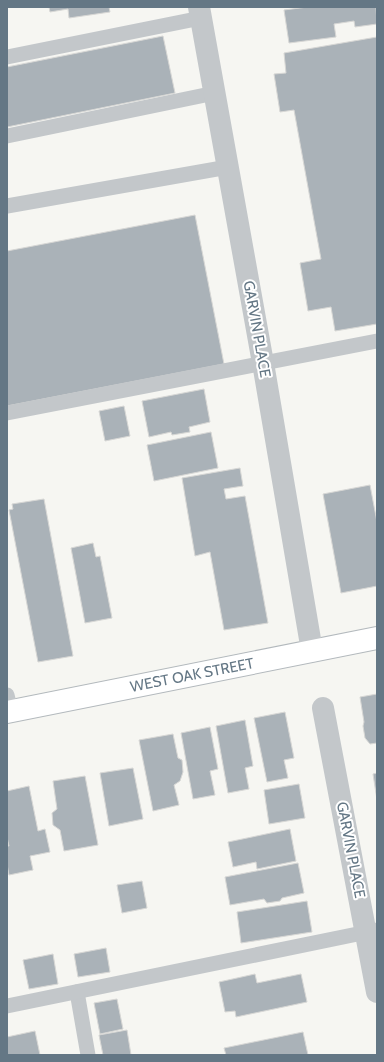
<svg xmlns="http://www.w3.org/2000/svg" width="384" height="1062" viewBox="0 0 384 1062" font-family="Cabin,sans-serif">
  <style>
    .building { fill: #aab2b8; stroke: #d7d7d5 }
    .lines { fill: none; stroke-linecap: round; stroke-linejoin: round }
    .secondary-casing { stroke: #b3b9bd; stroke-width: 24 }
    .service { stroke: #c3c7ca; stroke-width: 15 }
    .minor { stroke: #c3c7ca; stroke-width: 22 }
    .secondary { stroke: #fff; stroke-width: 22 }
    .labels { text-anchor: middle; stroke-width: 4; stroke-linejoin: round; paint-order: stroke }
    .street-label { font-size: 15px; fill: #647785; stroke: #fff }
  </style>
  <rect width="100%" height="100%" fill="#f6f6f2"/>
  <g class="building">
    <polygon points="49,7 109,7 110,12 69,18 68,9 50,12"/>
    <polygon points="308,7 376,7 377,24 355,27 354,21 334,24 336,37 289,43 284,10"/>
    <polygon points="163,36 175,93 7,127 7,67"/>
    <polygon points="377,37 377,324 335,331 331,307 308,311 300,263 321,259 294,110 280,112 274,74 286,73 284,53"/>
    <polygon points="195,215 224,364 7,406 7,251"/>
    <polygon points="204,389 210,422 189,427 190,432 172,435 171,432 149,437 142,401"/>
    <polygon points="124,406 130,436 105,441 99,411"/>
    <polygon points="211,432 218,468 154,481 147,445"/>
    <polygon points="240,468 243,486 224,489 226,499 245,496 268,623 224,630 210,552 195,556 182,478"/>
    <polygon points="370,485 377,522 377,586 341,593 323,494"/>
    <polygon points="44,499 73,656 38,662 9,510 13,509 12,504"/>
    <polygon points="93,543 96,557 100,556 112,618 85,623 71,548"/>
    <polygon points="377,694 377,743 370,744 365,738 363,726 364,722 360,697"/>
    <polygon points="285,712 294,758 284,760 288,778 267,782 254,718"/>
    <polygon points="245,720 253,766 245,768 249,789 228,793 216,726"/>
    <polygon points="210,727 218,769 210,771 215,795 193,799 181,733"/>
    <polygon points="173,734 178,758 182,760 183,772 180,781 174,785 179,805 153,811 139,740"/>
    <polygon points="133,768 143,819 109,826 100,773"/>
    <polygon points="377,773 377,800 373,774"/>
    <polygon points="85,776 98,845 64,851 60,830 53,825 52,813 57,809 53,781"/>
    <polygon points="299,784 305,818 269,824 264,790"/>
    <polygon points="29,786 38,831 45,829 50,852 30,856 33,870 9,875 7,864 7,846 9,846 7,837 7,791"/>
    <polygon points="290,829 296,861 257,869 256,862 233,867 228,842"/>
    <polygon points="298,863 304,893 282,898 280,901 267,903 264,899 230,905 225,877"/>
    <polygon points="142,881 147,908 122,913 117,885"/>
    <polygon points="307,901 312,932 241,943 237,912"/>
    <polygon points="106,948 110,972 78,977 74,954"/>
    <polygon points="53,954 58,984 29,989 23,960"/>
    <polygon points="255,974 257,983 301,974 307,1002 236,1017 235,1011 225,1012 219,982"/>
    <polygon points="117,999 123,1029 100,1034 94,1003"/>
    <polygon points="127,1030 131,1055 103,1055 99,1035"/>
    <polygon points="35,1031 40,1055 7,1055 7,1037"/>
    <polygon points="303,1032 308,1055 226,1055 224,1048"/>
  </g>
  <g class="lines">
    <defs>
      <polyline id="secondary" points="7,712 377,638"/>
    </defs>
    <use href="#secondary" class="secondary-casing"/>
    <g class="service">
      <polyline points="7,57 201,18"/>
      <polyline points="7,136 215,93"/>
      <polyline points="7,206 228,167"/>
      <polyline points="7,413 377,341"/>
      <polyline points="7,695 11,711"/>
      <polyline points="77,992 88,1055"/>
      <polyline points="7,1006 377,930"/>
    </g>
    <g class="minor">
      <polyline points="199,7 263,363 312,651"/>
      <polyline points="323,708 377,992"/>
    </g>
    <use href="#secondary" class="secondary"/>
  </g>
  <g class="labels">
    <g class="street-label">
      <text transform="translate(257 329) rotate(80)" y="5">GARVIN PLACE</text>
      <text transform="translate(192 675) rotate(-11)" y="5">WEST OAK STREET</text>
      <text transform="translate(351 850) rotate(79)" y="5">GARVIN PLACE</text>
    </g>
  </g>
  <rect width="384" height="1062" fill="none" stroke="#647785" stroke-width="16"/>
</svg>
